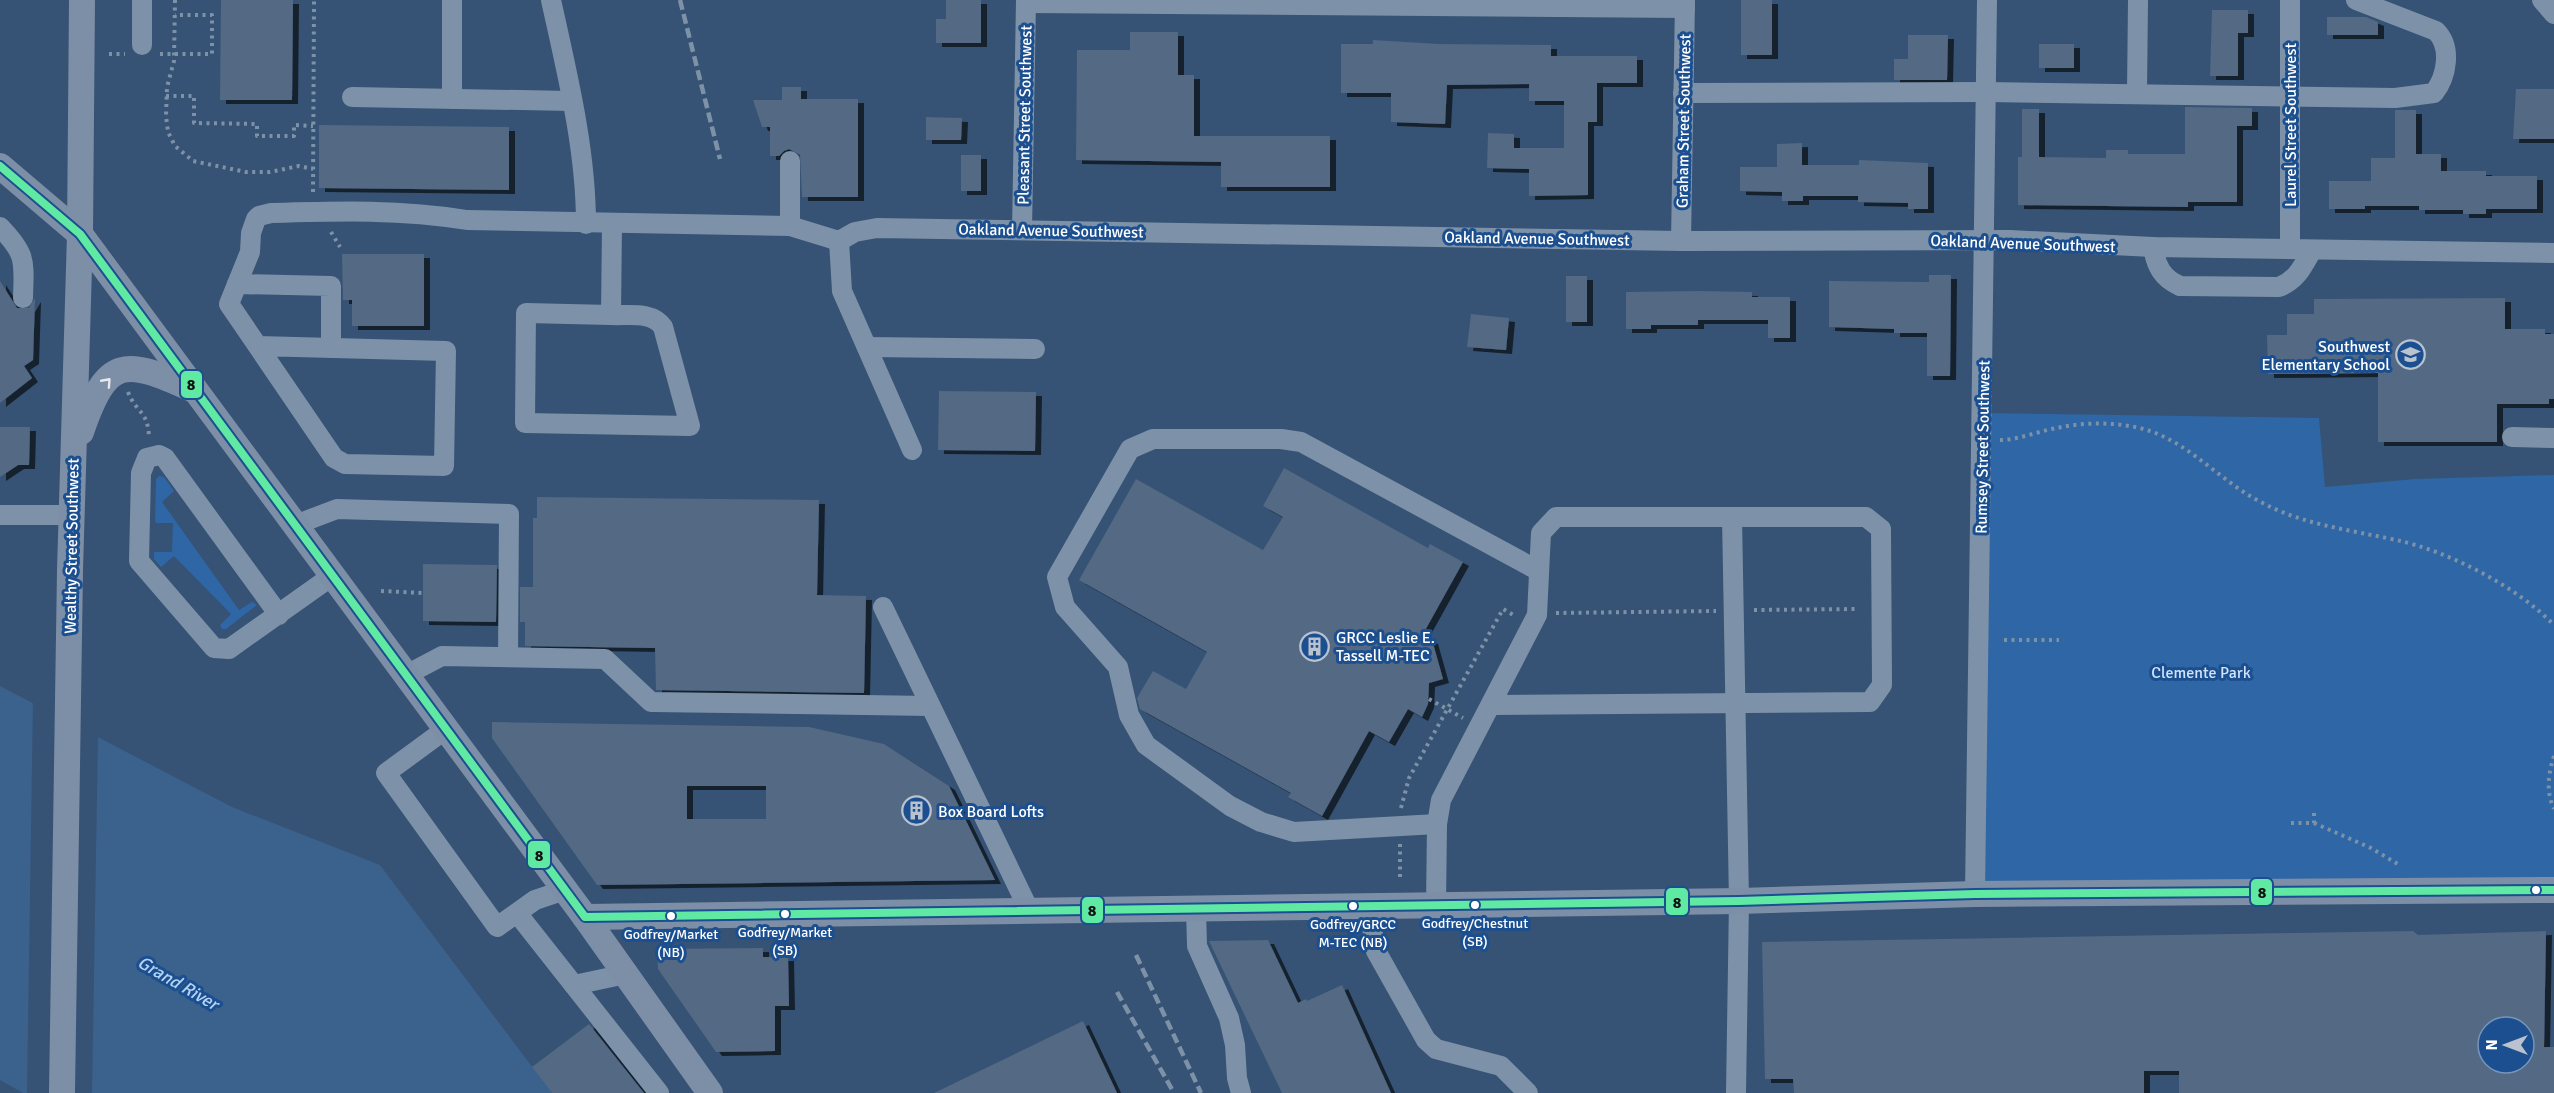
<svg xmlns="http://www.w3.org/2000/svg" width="2554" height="1093" viewBox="0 0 2554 1093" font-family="Signika,sans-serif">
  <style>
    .green { fill: #2f66a5 }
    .water { fill: #3b618d }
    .pier { fill: #365274 }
    .building { fill: #526984; fill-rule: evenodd; filter: url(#shadow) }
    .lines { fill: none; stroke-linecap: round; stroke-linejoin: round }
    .path { stroke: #7d92a8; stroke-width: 4; stroke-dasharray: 3 4.5; stroke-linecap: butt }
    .minor { stroke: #7d92a8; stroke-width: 20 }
    .major { stroke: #7d8ea7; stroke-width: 26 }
    .rail { stroke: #7e92a7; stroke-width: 4.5; stroke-dasharray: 10 4.5; stroke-linecap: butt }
    .bus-1-casing { stroke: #1b4f8f; stroke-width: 12 }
    .bus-1 { stroke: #60e9a3; stroke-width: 8 }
    .oneway { stroke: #e5e8ed }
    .bus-dot { fill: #fff; stroke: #1b4f8f; stroke-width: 2 }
    .labels { text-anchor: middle; stroke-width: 6; stroke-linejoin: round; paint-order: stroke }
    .bus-label { font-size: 14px; fill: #fff; stroke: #1b4f8f }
    .street-label { font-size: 16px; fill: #fff; stroke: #1b4f8f }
    .poi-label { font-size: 16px; fill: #fff; stroke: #1b4f8f; text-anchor: start }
    .park-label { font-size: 16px; fill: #cfe3fa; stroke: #1b4f8f }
    .water-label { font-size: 18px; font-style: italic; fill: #b5d3f5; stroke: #1b4f8f }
    .line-badge { stroke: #1b4f8f; stroke-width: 2 }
    .pale-badge-label { font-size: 16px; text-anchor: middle; font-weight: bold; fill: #111 }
  </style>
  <defs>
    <filter id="shadow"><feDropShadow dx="6" dy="4" stdDeviation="0" flood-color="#0009"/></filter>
  </defs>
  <rect width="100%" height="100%" fill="#365274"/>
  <g class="green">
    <polygon points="1983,413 2319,418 2325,487 2415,479 2554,475 2554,896 1975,894"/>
    <polygon points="159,476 164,477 174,491 162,502 239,610 252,602 257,605 226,629 222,629 220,625 231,614 174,556 161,567 154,559 154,552 172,552 173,523 156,523 155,521 156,479"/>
  </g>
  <polygon class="water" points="0,686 232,807 380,865 552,1093 23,1093 0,1080"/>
  <polygon class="pier" points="33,700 98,733 92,1093 27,1093"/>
  <g class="building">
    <polygon points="221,0 293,0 292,100 220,100"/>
    <polygon points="946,0 981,0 981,43 936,43 936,19 946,19"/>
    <rect x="1741" y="0" width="31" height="55"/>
    <polygon points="2212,10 2248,10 2248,33 2238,33 2238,76 2210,76"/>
    <polygon points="2327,17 2366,17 2378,22 2378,35 2327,35"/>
    <polygon points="1130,32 1178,32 1178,75 1194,75 1194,136 1330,136 1330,187 1221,187 1221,162 1076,160 1077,50 1130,50"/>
    <polygon points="1908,35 1948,35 1947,80 1894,80 1894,59 1908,59"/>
    <polygon points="1373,40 1439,44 1551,45 1551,56 1637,56 1637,83 1597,83 1597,122 1588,122 1588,195 1529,196 1529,169 1487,168 1488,133 1514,134 1514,148 1564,148 1564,101 1529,101 1529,84 1447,85 1445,124 1391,122 1391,93 1341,93 1341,44 1373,44"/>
    <rect x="2039" y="44" width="35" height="24"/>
    <polygon points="782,87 801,87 801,99 858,99 858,197 802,197 800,155 789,149 784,151 779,156 770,156 770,127 762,127 753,100 782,100"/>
    <polygon points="2516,89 2554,89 2554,139 2513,139"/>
    <polygon points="2185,107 2252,108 2252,126 2237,126 2237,202 2188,202 2188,207 2018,205 2018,157 2022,157 2022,109 2039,109 2039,157 2106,158 2106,150 2128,150 2128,154 2185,154"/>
    <polygon points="2395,110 2416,110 2416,154 2441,154 2441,171 2486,171 2486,176 2537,176 2537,209 2486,209 2486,214 2463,214 2463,210 2419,210 2419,206 2365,206 2365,209 2329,209 2329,181 2371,181 2371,158 2395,158"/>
    <polygon points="926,117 962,118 961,140 926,140"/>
    <polygon points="319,125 509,127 509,190 319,188"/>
    <polygon points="1802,143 1802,165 1859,165 1859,160 1928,163 1928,209 1908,209 1908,203 1858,202 1858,196 1803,196 1803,201 1782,201 1782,192 1740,191 1740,167 1777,167 1777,144"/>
    <rect x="961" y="155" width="20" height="36"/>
    <polygon points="342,254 424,254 424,326 352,326 352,300 343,300"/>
    <polygon points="1929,275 1951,275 1950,376 1927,376 1927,333 1894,333 1894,329 1829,327 1829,281 1929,282"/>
    <rect x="1566" y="276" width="21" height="46"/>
    <polygon points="0,281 17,308 29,308 35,298 33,360 24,366 32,378 0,403"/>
    <polygon points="1698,291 1752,292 1752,297 1790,297 1790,338 1768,338 1768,320 1698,320 1698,325 1651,325 1651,329 1626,329 1626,292"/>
    <polygon points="2505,298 2505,329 2545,329 2545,334 2554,334 2554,399 2549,399 2549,404 2497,404 2497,442 2378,442 2378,373 2268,374 2267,335 2287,335 2287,314 2314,314 2314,299"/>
    <polygon points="1471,314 1509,318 1506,350 1467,347"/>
    <polygon points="939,391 1036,392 1035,451 938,450"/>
    <polygon points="0,427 30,427 29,465 18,465 0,477"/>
    <polygon points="1284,468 1428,548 1430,544 1463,562 1423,634 1432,640 1443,679 1429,683 1428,704 1422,717 1408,709 1389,742 1369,731 1322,816 1288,797 1291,793 1140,709 1137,698 1153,671 1186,689 1207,652 1079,580 1136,479 1263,550 1283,517 1263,506"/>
    <polygon points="537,497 819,500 817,595 866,596 864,693 656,690 655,648 525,646 525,622 520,622 520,587 533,587 533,518 537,518"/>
    <polygon points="423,564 497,565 496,622 423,621"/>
    <path d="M 492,722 L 809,727 L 884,744 L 949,786 L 995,880 L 597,885 L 492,738 ZM 687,786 L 766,786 L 766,819 L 687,819 Z"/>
    <path d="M 2413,931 L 2418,935 L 2546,931 L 2544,1047 L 2554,1047 L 2554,1093 L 2179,1093 L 2179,1071 L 2144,1071 L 2144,1093 L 1794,1093 L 1793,1079 L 1765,1079 L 1762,942 ZM 2488,1027 L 2524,1027 L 2524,1063 L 2488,1063 Z"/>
    <polygon points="1268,940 1298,1003 1306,999 1307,1001 1342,985 1391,1093 1282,1093 1209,941"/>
    <polygon points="763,948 763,957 788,957 789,1006 775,1006 775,1051 716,1052 658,969 657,949"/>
    <polygon points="1083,1021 1117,1093 934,1093"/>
    <polygon points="589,1024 644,1093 552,1093 532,1067"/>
  </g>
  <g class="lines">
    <g class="path">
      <polyline points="175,0 174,61 167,87 166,116 168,132 175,146 193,161 246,172 270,172 299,166 313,169"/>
      <polyline points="109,54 125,54"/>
      <polyline points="160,54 212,54 212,15 175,15"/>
      <polyline points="166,96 194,96 194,123 257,124 257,136 294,136 294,125 313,126"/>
      <polyline points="313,192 314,0"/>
      <polyline points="331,232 340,247"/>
      <path d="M 128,392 C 136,413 148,410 149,437"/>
      <path d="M 2000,440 C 2019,440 2038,431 2057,428 C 2080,423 2106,422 2129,426 C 2181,433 2213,476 2257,500 C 2302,525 2346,529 2396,540 C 2448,551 2516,586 2554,625"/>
      <polyline points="381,591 423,593"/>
      <polyline points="1754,610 1858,609"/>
      <polyline points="1556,613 1716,611"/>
      <polyline points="2004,640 2059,640"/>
      <polyline points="1429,699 1463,718"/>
      <path d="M 2554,756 C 2548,774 2546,792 2554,809"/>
      <polyline points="1401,808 1409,778 1503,609 1515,616"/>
      <polyline points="2291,823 2314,823 2314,812"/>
      <polyline points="2314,823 2371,848 2401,866"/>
      <polyline points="1400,844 1400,879"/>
    </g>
    <g class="minor">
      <polyline points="452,0 452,99"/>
      <path d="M 551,0 C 567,73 586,149 586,224"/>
      <polyline points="2542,0 2554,14"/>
      <polyline points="1026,3 1685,8"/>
      <polyline points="142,45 142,0"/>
      <path d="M 1683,93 L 1987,92 L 2395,98 L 2434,93 C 2447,76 2452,47 2436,31 L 2356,0"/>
      <polyline points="2137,94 2138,0"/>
      <polyline points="352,97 571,101"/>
      <polyline points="790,161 790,226"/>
      <path d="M 0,227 C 27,255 24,261 23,298"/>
      <polyline points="1022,230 1026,0"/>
      <polyline points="839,241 842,291 912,450"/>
      <polyline points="1681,241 1685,0"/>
      <path d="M 2153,247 C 2156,266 2162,278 2180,286 L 2279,287 C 2297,280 2303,266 2312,250"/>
      <polyline points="2290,249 2290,0"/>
      <polyline points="237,284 331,286 331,348"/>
      <path d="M 611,315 L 526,313 L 525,423 L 690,426 L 663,327 C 652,311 629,316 611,315 L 612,224"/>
      <path d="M 258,346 L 446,351 L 444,466 L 345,464 L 334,458 L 229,304 L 250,252 L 251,233 L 256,219 L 259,216 L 271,213 C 337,211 401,209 467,220 L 790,226 L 839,241 L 855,232 L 877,228 L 1681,241 L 2010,240 L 2153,247 L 2554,253"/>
      <polyline points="867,347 1035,349"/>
      <polyline points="2512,437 2554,438"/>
      <polyline points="0,515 72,515"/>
      <polyline points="1732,517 1739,901 1736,1093"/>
      <polyline points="295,525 337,509 509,514 508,657"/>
      <polyline points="883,607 1030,912"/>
      <polyline points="279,615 165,458 159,455 147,458 141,473 139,561 214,648 229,649 332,576"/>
      <polyline points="406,675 442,656 605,659 651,702 930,706"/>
      <polyline points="446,729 386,773 497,927 535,900 565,890"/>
      <polyline points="1437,824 1294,832 1261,822 1230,806 1146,745 1129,715 1118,667 1065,607 1057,577 1130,449 1153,439 1281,439 1301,442 1539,571"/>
      <polyline points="1975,894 1987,0"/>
      <polyline points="1372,906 1373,939 1376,951 1426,1040 1436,1049 1501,1066 1528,1093"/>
      <polyline points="1436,906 1437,824 1441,800 1537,615 1541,533 1556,517 1866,517 1881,529 1882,685 1870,702 1492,705"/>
      <polyline points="1196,909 1197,946 1229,1018 1235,1045 1237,1078 1241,1093"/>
      <polyline points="517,913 659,1093"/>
      <polyline points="574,985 626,974"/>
    </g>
    <g class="major">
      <polyline points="0,166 80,234 585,917 710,1093"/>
      <path d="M 81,432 C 107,356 124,358 192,389"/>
      <polyline points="585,917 1739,901 1975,894 2554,890"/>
      <polyline points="62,1093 70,570 80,234 82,0"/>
    </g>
    <g class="rail">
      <polyline points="680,0 720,159"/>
      <polyline points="1136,955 1201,1093"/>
      <polyline points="1117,992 1174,1093"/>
    </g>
    <defs>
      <polyline id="bus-1" points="0,166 80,234 585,917 1739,901 1975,894 2554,890"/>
    </defs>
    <use href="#bus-1" class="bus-1-casing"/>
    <use href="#bus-1" class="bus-1"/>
  </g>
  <defs><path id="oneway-chevron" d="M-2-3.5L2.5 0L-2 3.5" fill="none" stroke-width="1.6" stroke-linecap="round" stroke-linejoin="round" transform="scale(1.5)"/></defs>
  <use class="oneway" href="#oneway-chevron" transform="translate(107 382) rotate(-48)"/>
  <defs>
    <symbol id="school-ring" viewBox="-11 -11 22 22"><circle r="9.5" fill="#1b4f8f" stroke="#b9c2ce" stroke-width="1.5"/><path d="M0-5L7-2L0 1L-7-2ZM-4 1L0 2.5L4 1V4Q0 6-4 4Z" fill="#b9c2ce"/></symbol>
    <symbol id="building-ring" viewBox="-11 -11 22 22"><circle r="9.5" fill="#1b4f8f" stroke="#b9c2ce" stroke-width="1.5"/><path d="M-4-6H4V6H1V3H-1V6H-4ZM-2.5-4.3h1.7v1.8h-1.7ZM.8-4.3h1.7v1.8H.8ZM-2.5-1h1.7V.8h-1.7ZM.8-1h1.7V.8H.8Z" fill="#b9c2ce"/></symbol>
  </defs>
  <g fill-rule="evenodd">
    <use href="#school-ring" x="2394" y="338" width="33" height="33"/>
    <use href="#building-ring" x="1298" y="630" width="33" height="33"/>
    <use href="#building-ring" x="900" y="794" width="33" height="33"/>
  </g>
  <g class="bus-dot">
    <circle cx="2536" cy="890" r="5"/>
    <circle cx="1475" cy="905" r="5"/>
    <circle cx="1353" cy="906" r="5"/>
    <circle cx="785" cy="914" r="5"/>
    <circle cx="671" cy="916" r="5"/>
  </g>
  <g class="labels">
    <g class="bus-label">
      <text x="1475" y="928">Godfrey/Chestnut<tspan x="1475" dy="18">(SB)</tspan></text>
      <text x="1353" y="929">Godfrey/GRCC<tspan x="1353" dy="18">M-TEC (NB)</tspan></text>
      <text x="785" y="937">Godfrey/Market<tspan x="785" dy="18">(SB)</tspan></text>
      <text x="671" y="939">Godfrey/Market<tspan x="671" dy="18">(NB)</tspan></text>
    </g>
    <g class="street-label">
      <text transform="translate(1024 115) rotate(-89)" y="6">Pleasant Street Southwest</text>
      <text transform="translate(1683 121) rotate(-89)" y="6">Graham Street Southwest</text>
      <text transform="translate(2290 125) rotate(-90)" y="6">Laurel Street Southwest</text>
      <text transform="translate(1051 230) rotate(1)" y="6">Oakland Avenue Southwest</text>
      <text transform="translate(1537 238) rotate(1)" y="6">Oakland Avenue Southwest</text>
      <text transform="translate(2023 243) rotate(2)" y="6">Oakland Avenue Southwest</text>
      <text transform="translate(1982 447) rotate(-89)" y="6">Rumsey Street Southwest</text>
      <text transform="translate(71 546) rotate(-89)" y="6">Wealthy Street Southwest</text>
    </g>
    <g class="poi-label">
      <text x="2390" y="352" text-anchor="end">Southwest<tspan x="2390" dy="18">Elementary School</tspan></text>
      <text x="1336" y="643">GRCC Leslie E.<tspan x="1336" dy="18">Tassell M-TEC</tspan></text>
      <text x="938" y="817">Box Board Lofts</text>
    </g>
    <g class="park-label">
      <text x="2201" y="678">Clemente Park</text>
    </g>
    <g class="water-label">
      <text transform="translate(178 983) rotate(30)" y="6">Grand River</text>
    </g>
  </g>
  <g class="line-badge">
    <rect x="180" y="370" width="23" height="29" rx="6" fill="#60e9a3"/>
    <rect x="527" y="840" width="24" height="29" rx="6" fill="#60e9a3"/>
    <rect x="2250" y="878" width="23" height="28" rx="6" fill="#60e9a3"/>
    <rect x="1665" y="887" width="24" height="29" rx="6" fill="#60e9a3"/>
    <rect x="1081" y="896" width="23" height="28" rx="6" fill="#60e9a3"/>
  </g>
  <g class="pale-badge-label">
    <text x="191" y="390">8</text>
    <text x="539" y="861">8</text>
    <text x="2262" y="898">8</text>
    <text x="1677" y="908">8</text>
    <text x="1092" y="916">8</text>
  </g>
  <g transform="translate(2506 1045) rotate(270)"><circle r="28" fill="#1b4f8f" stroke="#7695bc" stroke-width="1.5"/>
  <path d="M0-4.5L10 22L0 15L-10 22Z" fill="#b9c2ce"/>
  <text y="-9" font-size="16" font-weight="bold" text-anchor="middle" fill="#ffffff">N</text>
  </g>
</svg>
